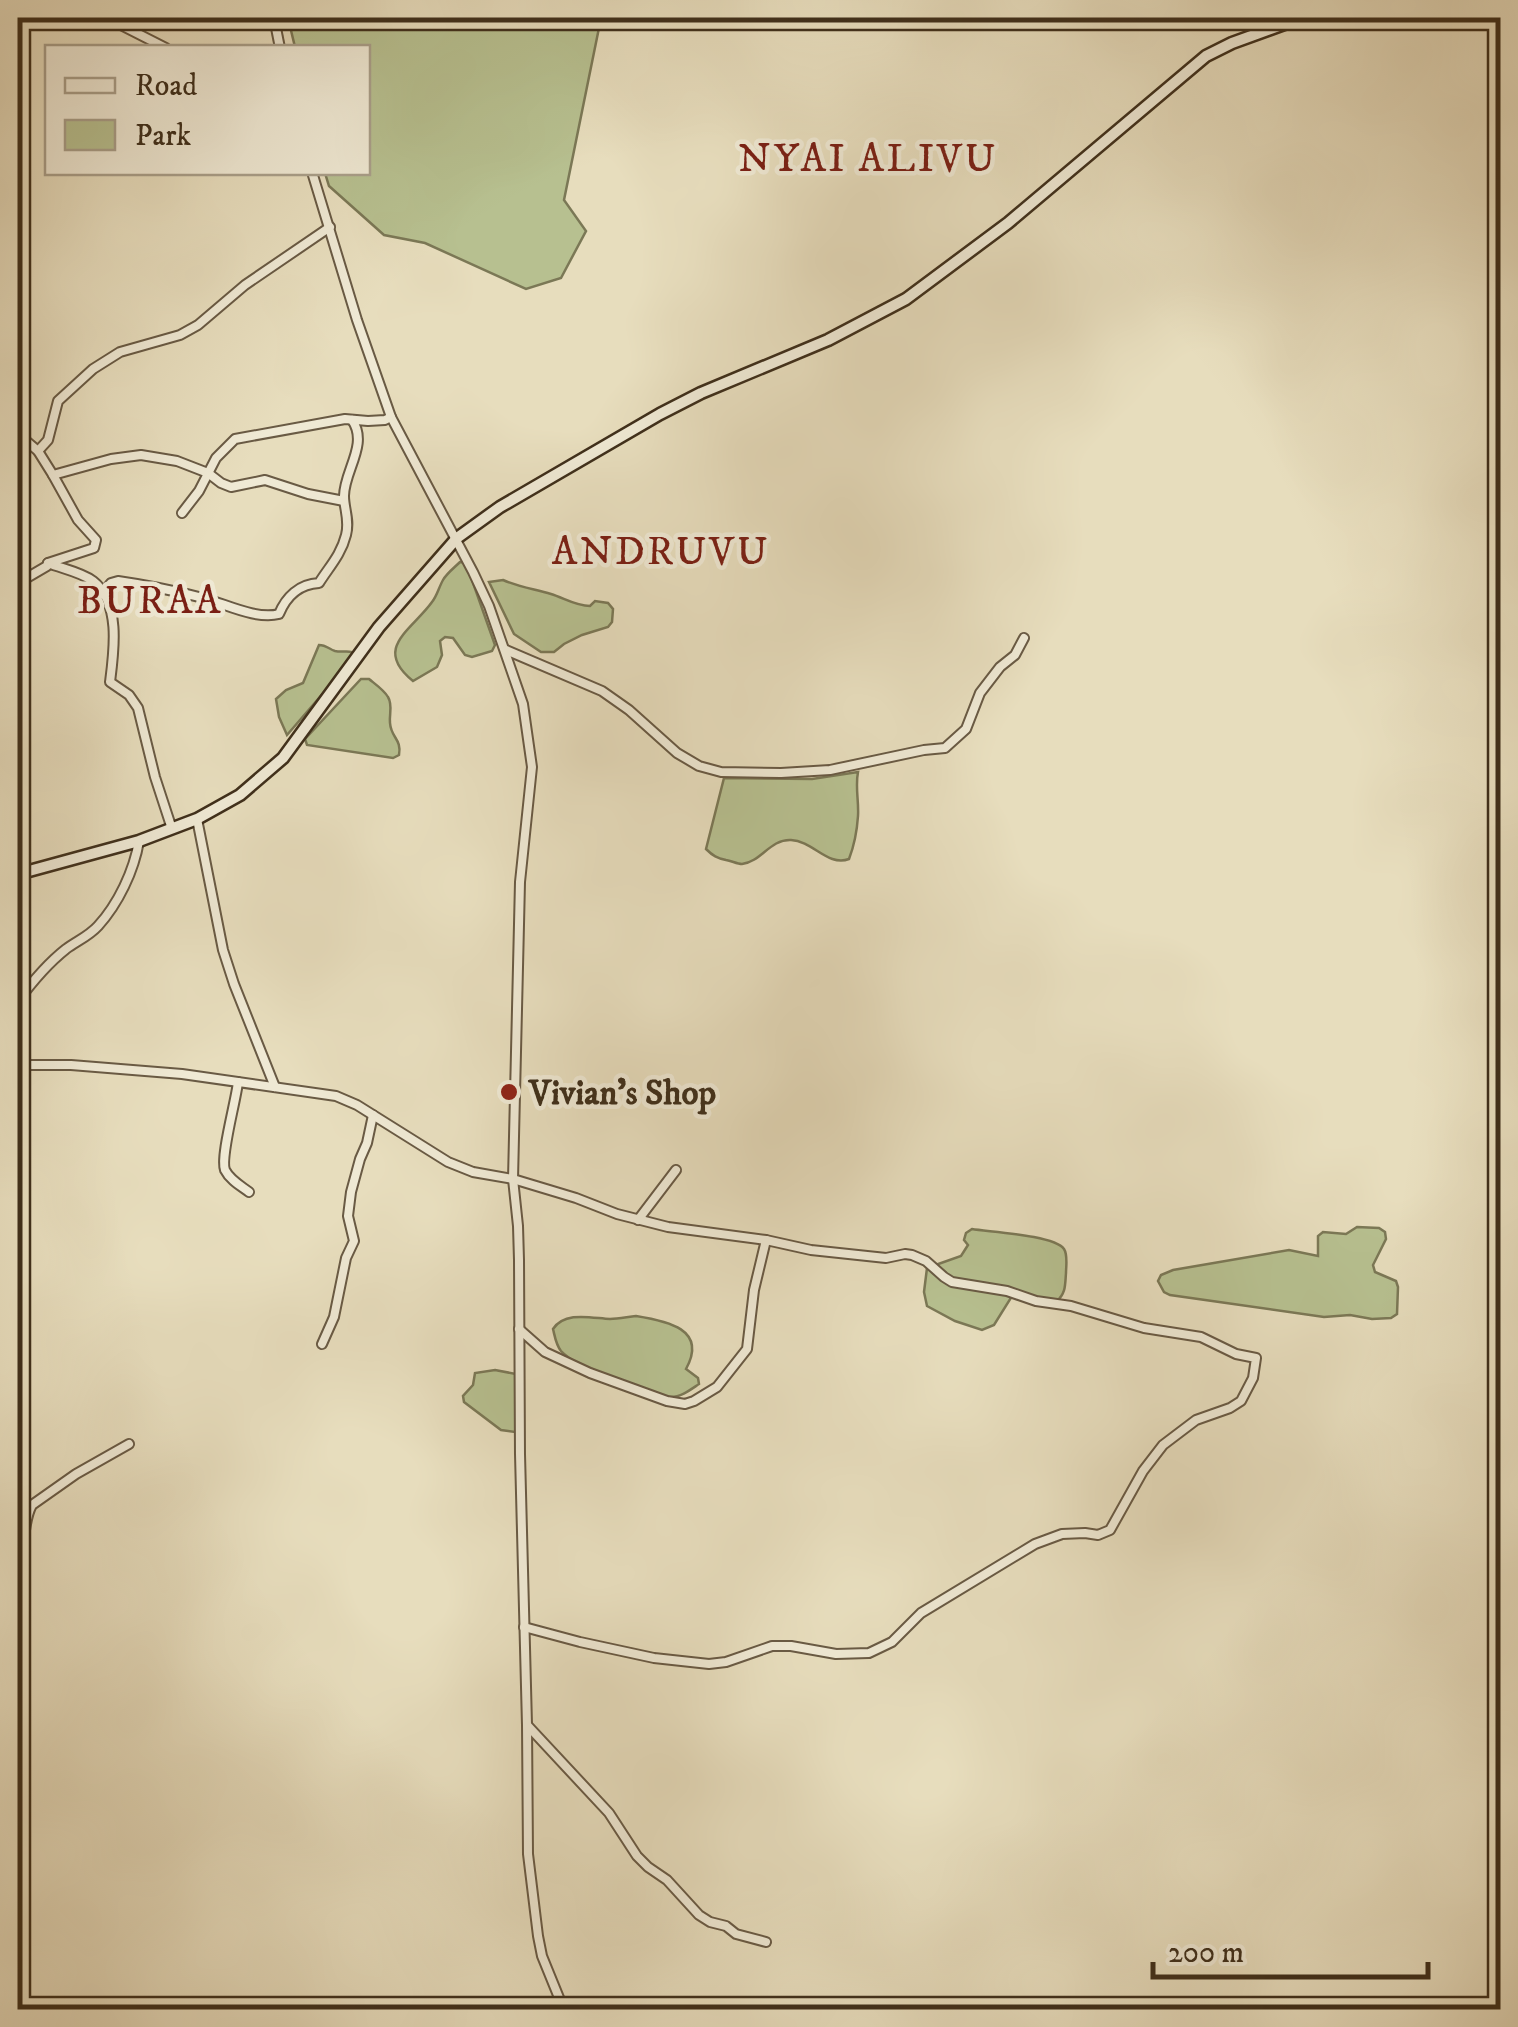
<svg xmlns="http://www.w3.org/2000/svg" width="1518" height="2027" viewBox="0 0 1518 2027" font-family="'IM FELL DW Pica',serif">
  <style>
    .green { fill: #b7c090; stroke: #7b7856; stroke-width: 2.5 }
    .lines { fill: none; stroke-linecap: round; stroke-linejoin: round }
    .street-casing { stroke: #695a44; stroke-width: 12 }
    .secondary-casing { stroke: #3f2f1b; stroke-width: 15 }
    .street { stroke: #efe9d4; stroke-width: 8 }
    .secondary { stroke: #efe9d4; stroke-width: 10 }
    .poi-dot { fill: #8f2418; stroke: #efe9d4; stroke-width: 4 }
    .labels { text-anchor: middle; stroke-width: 9; stroke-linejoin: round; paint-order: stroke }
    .poi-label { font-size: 35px; font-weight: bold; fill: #3f2f1b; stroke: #efe9d4; text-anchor: start }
    .quarter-label { font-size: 40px; letter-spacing: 2.5px; fill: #7a1f14; stroke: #efe9d4 }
  </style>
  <rect width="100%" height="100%" fill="#e7ddbd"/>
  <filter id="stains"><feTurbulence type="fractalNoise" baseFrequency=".002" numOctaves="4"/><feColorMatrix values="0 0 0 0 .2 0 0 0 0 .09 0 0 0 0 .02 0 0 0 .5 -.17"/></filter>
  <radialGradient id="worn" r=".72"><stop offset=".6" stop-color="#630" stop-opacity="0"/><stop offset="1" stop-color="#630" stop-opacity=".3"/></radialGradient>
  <g class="green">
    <polygon points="288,18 601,18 564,200 586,231 561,278 526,289 425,243 384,235 329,186 325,173 368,172 368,48 295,47"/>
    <path d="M 460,562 L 466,563 L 495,645 L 492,651 L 472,657 L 465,655 L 453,638 L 445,637 L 440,641 L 442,655 L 437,667 L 413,681 C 372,648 412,630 432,602 C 437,596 439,587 443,580 C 447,573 454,568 460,562 Z"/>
    <path d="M 503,580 C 519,587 534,589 551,594 C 564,598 576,606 590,606 L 595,601 L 608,603 L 613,609 L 612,622 L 608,627 L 582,635 L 564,644 L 554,652 L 541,652 L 514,634 L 489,582 Z"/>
    <path d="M 319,645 C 326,645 329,649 335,651 C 344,653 349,649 357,654 L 287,735 L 279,717 L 276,699 L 286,690 L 303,683 Z"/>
    <path d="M 361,679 L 369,679 C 375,684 384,690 388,697 C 393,705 389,714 390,723 C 391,738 402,739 399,755 L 393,758 L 307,745 L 305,739 Z"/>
    <path d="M 858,772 C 855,787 859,801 858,816 C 857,831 854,846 849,859 C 828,867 813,841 791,840 C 770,839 761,862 742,864 C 737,864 732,861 726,860 C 717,858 713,856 706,849 L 724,778 L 812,779 Z"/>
    <polygon points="1357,1227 1379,1228 1385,1232 1386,1239 1373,1265 1375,1272 1396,1281 1398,1287 1397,1314 1391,1318 1372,1319 1350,1315 1324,1317 1170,1295 1164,1292 1158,1281 1161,1275 1173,1270 1289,1250 1318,1256 1318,1236 1323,1232 1346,1234"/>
    <path d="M 972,1229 C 990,1232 1054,1235 1064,1249 C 1068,1255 1066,1266 1066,1273 C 1065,1285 1066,1293 1057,1301 L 1012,1296 L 994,1325 L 982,1330 L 955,1321 L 927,1306 L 924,1292 L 927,1268 L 961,1256 L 968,1245 L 964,1240 L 966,1233 Z"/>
    <path d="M 636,1316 C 667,1321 708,1329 686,1369 L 698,1378 L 699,1384 C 690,1390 681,1397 671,1397 C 649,1398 576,1367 561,1351 C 556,1345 555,1337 553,1329 C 565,1311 591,1318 610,1319 C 618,1319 627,1317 636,1316 Z"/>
    <polygon points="495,1370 516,1374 519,1427 515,1432 501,1430 464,1402 463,1396 473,1385 475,1373"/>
  </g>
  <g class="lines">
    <defs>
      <g id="street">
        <polyline points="20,18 47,18"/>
        <polyline points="107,18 166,48"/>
        <polyline points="274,18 280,48"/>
        <polyline points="312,172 357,320 391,417 473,572 489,606 523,704 532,767 520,882 513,1179 518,1226 519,1260 520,1454 527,1725 528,1854 538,1936 542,1956 564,2010"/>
        <polyline points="18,434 38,451 48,440 58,401 93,369 120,352 180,335 198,325 245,285 330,227"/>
        <polyline points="38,451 53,475 111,459 141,455 177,461 208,473 221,483 231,487 265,480 308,494 344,501"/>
        <polyline points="182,513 199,491 216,458 235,439 345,419 368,421 385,420 391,417"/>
        <polyline points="48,563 94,548 96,540 78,520 53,475"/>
        <path d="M 18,583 L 47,566 L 48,563 C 63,569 81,572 93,581 C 121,603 114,651 110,682 L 129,695 L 138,708 L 155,777 L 172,829"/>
        <path d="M 103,593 L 111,583 L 118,581 C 146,585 176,591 203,598 C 226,604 256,620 279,614 C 286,597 299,584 319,583 C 329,567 341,555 346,535 C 350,520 344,509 344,496 C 344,471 369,444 352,420"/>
        <polyline points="506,650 602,691 629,710 677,753 699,766 721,772 781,773 830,770 924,750 945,748 966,729 980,693 1000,667 1015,655 1024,638"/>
        <polyline points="197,819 223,950 234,984 275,1087"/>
        <path d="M 18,1001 C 32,982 47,964 66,949 C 77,941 89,936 98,926 C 118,904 134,871 139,841"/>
        <polyline points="18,1065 71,1065 182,1074 336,1096 357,1105 448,1162 473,1172 513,1179 576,1198 617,1214 668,1227 766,1240 811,1250 886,1258 905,1254 912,1255 926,1261 944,1277 952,1282 1007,1291 1036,1301 1071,1306 1144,1328 1201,1337 1236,1354 1256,1358 1253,1378 1241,1401 1230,1408 1196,1420 1163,1445 1143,1471 1110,1530 1098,1535 1085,1533 1062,1534 1035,1544 921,1613 892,1642 869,1653 836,1654 791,1646 772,1646 726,1662 709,1664 654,1658 580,1642 524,1627"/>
        <path d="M 238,1082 C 236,1101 220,1157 225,1170 C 230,1180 241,1186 249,1192"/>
        <polyline points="638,1220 676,1170"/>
        <polyline points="519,1329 545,1352 590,1373 667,1401 685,1404 694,1401 717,1387 747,1349 754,1290 766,1240"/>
        <polyline points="322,1344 334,1317 346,1258 354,1241 348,1216 351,1192 360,1159 367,1143 373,1115"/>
        <path d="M 18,1555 C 27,1540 23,1521 32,1505 L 76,1474 L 129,1444"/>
        <polyline points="528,1726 609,1813 637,1856 648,1867 667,1880 699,1915 710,1922 726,1926 736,1934 766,1942"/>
      </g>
      <polyline id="secondary" points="18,874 139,841 197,819 240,795 283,758 379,627 457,538 500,507 660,414 701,393 828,340 906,299 1008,223 1206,56 1232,43 1301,18"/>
    </defs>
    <use href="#street" class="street-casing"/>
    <use href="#secondary" class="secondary-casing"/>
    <use href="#street" class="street"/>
    <use href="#secondary" class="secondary"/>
  </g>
  <circle class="poi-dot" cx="509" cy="1092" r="10"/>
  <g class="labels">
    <g class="poi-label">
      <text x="529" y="1104">Vivian's Shop</text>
    </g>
    <g class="quarter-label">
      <text x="868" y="171">NYAI ALIVU</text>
      <text x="661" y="564">ANDRUVU</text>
      <text x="150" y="613">BURAA</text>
    </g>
  </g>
  <rect width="1518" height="2027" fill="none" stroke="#e7ddbd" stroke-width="60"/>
  <rect x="20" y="20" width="1478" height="1987" fill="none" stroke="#3f2f1b" stroke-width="5"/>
  <rect x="30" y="30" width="1458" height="1967" fill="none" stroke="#3f2f1b" stroke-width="2.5"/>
  <rect x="45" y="45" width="325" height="130" fill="#efe9d4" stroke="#a99f8a" stroke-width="2.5"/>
  <rect x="65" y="78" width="50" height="15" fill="#efe9d4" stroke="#a99f8a" stroke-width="2.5"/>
  <text x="135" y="95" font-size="30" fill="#3f2f1b">Road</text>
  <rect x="65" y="120" width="50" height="30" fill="#b7c090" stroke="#a99f8a" stroke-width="2.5"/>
  <text x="135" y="145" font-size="30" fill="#3f2f1b">Park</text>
  <path d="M1153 1962v15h275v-15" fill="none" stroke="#3f2f1b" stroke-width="5"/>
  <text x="1168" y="1962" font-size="30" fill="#3f2f1b" stroke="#efe9d4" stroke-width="8" paint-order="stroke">200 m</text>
  <rect width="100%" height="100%" filter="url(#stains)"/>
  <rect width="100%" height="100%" fill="url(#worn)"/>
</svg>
